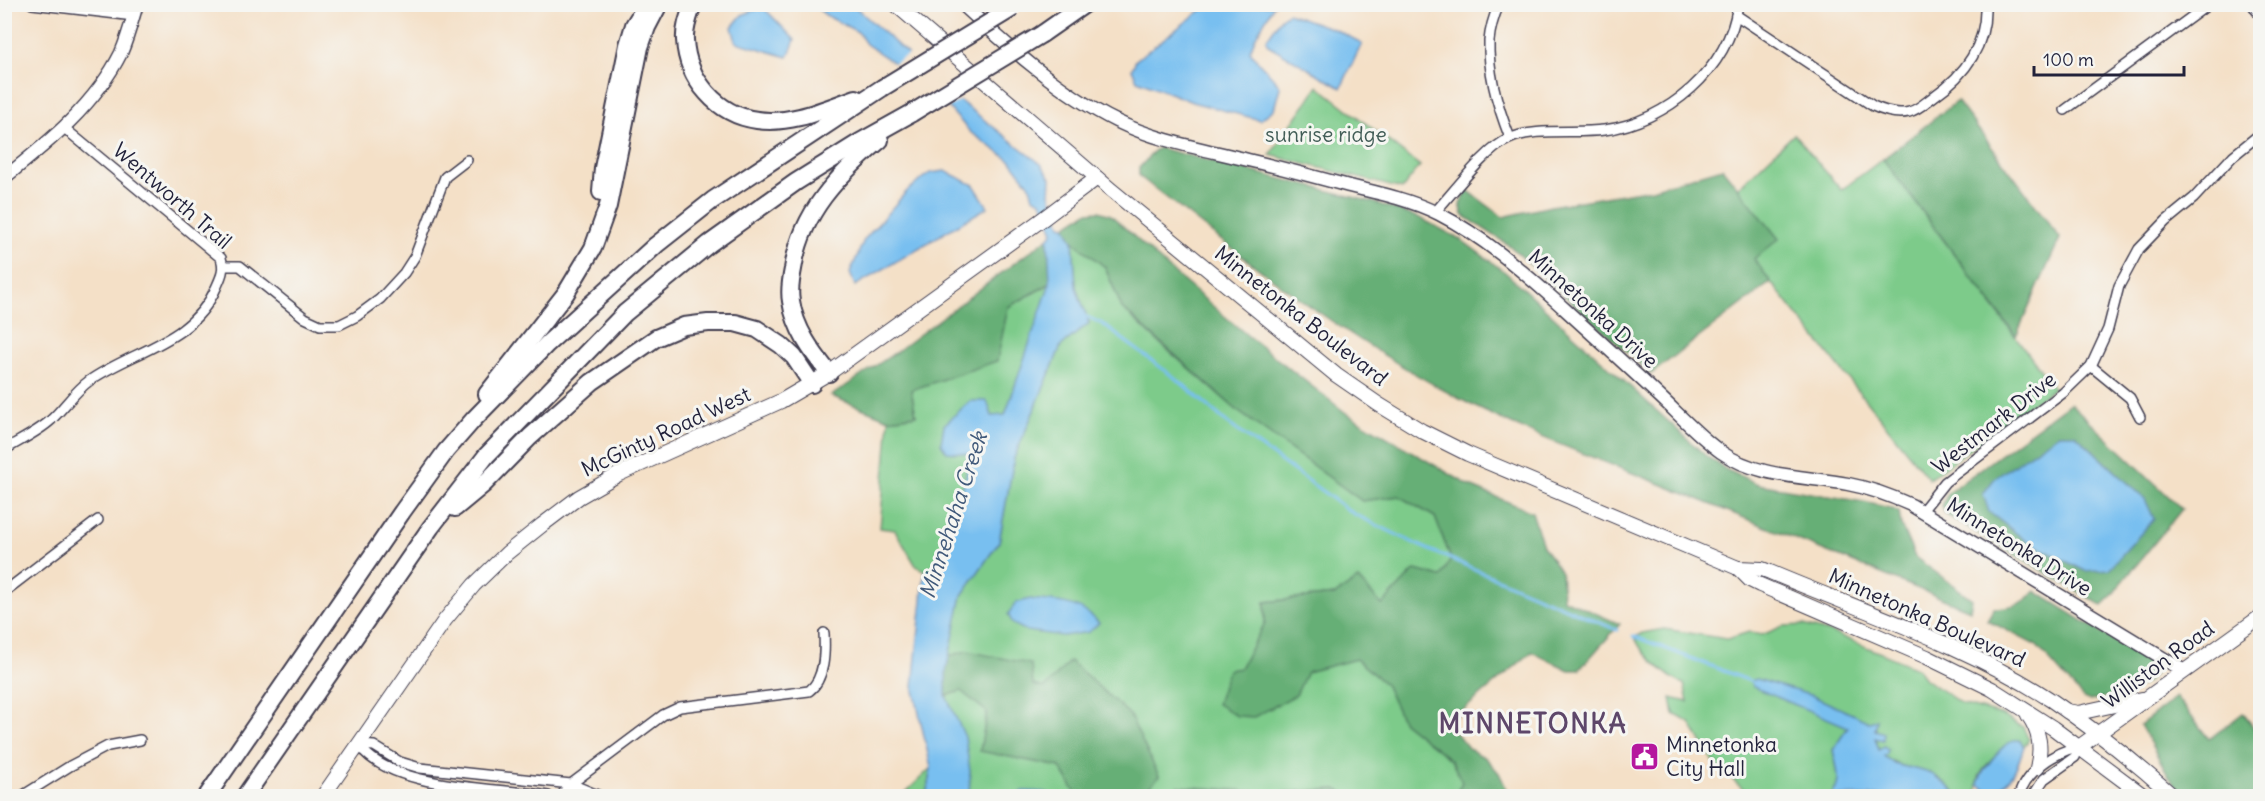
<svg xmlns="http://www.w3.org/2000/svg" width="2265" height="801" viewBox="0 0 2265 801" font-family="Delius,sans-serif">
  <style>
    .green { fill: #7dcb8a; stroke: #507662; stroke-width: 1.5 }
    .forest { fill: #66af76; stroke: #446858; stroke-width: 1.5; fill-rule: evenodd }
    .water { fill: #78bff0; stroke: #4d7096; stroke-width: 1.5 }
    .pier { fill: #f4e0c7 }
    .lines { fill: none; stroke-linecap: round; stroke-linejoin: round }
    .stream { stroke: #78bff0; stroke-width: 3 }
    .minor-casing { stroke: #423e50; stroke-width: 12 }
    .tertiary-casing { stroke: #423e50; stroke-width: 15 }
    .secondary-casing { stroke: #423e50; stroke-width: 16 }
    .motorway-casing { stroke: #423e50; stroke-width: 20 }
    .minor { stroke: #fff; stroke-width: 9 }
    .tertiary { stroke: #fff; stroke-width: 12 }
    .secondary { stroke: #fff; stroke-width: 14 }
    .motorway { stroke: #fff; stroke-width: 16 }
    .motorway-bridge-casing { stroke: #423e50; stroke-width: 20; stroke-linecap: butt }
    .motorway-bridge { stroke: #fff; stroke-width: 16 }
    .labels { text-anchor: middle; stroke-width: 6; stroke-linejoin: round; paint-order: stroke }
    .park-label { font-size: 21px; fill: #425d57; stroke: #f6f6f2 }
    .street-label { font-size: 21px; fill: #22223b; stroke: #f6f6f2 }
    .poi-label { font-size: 21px; fill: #22223b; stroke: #f6f6f2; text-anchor: start }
    .water-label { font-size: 22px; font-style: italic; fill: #40597a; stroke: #f6f6f2 }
    .district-label { font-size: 27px; font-weight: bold; letter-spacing: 1.5px; fill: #5e476a; stroke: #f6f6f2 }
  </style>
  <rect width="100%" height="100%" fill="#f6f6f2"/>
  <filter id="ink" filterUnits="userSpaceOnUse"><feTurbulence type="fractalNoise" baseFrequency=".0167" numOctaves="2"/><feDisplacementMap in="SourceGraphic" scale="12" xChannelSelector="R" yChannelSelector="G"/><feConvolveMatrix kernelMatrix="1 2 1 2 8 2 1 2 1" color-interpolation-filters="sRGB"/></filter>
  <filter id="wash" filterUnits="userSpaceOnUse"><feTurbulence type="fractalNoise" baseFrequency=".008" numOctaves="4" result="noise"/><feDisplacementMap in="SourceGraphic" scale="24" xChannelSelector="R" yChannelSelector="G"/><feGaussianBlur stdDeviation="1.35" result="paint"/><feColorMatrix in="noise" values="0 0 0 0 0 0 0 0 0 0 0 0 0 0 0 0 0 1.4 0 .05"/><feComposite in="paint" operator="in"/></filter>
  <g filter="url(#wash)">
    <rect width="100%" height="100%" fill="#f4e0c7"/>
    <g class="green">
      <polygon points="1318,86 1420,166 1402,189 1270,155"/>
      <polygon points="1794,134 1841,190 1883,159 2054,388 1929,479 1753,260 1739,187"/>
      <polygon points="1073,241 1105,267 1122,308 1164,347 1239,412 1362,501 1399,496 1435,517 1451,559 1441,577 1415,570 1382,605 1358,579 1335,595 1265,602 1265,623 1240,668 1296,695 1306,672 1356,659 1385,684 1403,722 1451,760 1462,782 1455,796 1350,796 1336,789 1276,793 1178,787 1178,796 1141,796 1159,776 1070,661 1045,688 1033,685 967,651 949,656 962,595 999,542 1014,458 1061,346 1089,323 1076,287"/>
      <polygon points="1051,283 1005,416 992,417 969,453 966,476 940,567 925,571 916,566 895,530 880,528 889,419 916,415 911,390 996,361 1008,307"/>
      <path d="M 1804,625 L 1838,635 L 1917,668 L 1925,679 L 1962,704 L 1999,714 L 2023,727 L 2029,740 L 2024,746 L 2019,740 C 2004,744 1986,763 1979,777 C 1977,782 1978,790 1977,796 L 1957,796 L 1955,792 C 1948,786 1940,779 1932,774 C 1927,771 1920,771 1914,769 C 1884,762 1873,753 1876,721 L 1849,727 L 1833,750 C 1836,765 1844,785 1830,796 L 1750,796 L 1713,761 L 1690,723 L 1674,714 L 1671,698 L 1688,702 L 1684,684 C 1669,679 1640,653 1635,637 L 1642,633 L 1664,629 L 1727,639 L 1749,632 L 1762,635 L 1783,626 Z"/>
      <polygon points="961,691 987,712 980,751 1060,767 1075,792 1081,796 969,796 970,771 946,696"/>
      <polygon points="931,768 926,796 902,796"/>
    </g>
    <g class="forest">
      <polygon points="1957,101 2060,238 2016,336 1883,159"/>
      <path d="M 1159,148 L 1373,202 L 1420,218 L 1460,239 L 1505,272 L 1705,455 L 1727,470 L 1758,484 L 1864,502 L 1890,508 L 1899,512 L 1901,525 L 1915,557 L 1972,599 L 1970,610 C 1868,568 1766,526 1663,485 C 1595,458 1522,432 1458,398 C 1343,337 1241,257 1139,176 L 1139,168 L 1155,150 Z"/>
      <polygon points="1722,168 1779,239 1754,259 1771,282 1651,374 1510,246 1463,215 1460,204 1467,190 1503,217 1551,206 1652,189"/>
      <polygon points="1099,211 1111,215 1168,268 1248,336 1346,413 1470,486 1532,512 1543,546 1561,572 1563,599 1620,624 1579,670 1569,670 1532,652 1448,723 1469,749 1486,758 1499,773 1510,796 1455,796 1462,782 1451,760 1403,722 1385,684 1356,659 1307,672 1296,695 1254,717 1237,716 1217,704 1228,670 1240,668 1265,623 1265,602 1335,595 1358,579 1382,605 1415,570 1441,577 1451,559 1435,517 1399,496 1362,501 1239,412 1122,308 1105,267 1073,241 1065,226 1087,212"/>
      <polygon points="1048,238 1051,283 1008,307 997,361 911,390 916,415 889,419 831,396 896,352"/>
      <path d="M 2070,403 L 2182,509 L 2103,606 L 1945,514 L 1942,506 L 1948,493 ZM 2059,434 L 2076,435 L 2145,499 Z"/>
      <path d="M 2035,591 L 2155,666 L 2157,671 C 2145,693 2112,695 2090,701 L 2083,698 L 2037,646 L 1987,620 L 1994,608 C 2011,607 2024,605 2035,591 Z"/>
      <polygon points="967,651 1031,664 1033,685 1045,688 1070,661 1129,714 1159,776 1141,796 1081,796 1075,792 1060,767 980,751 987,712 961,691 946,696 946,671 949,656"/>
      <polygon points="2176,697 2209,739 2243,713 2260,736 2260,796 2188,796 2174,785 2140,725"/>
      <polygon points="1178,786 1276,793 1336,789 1350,796 1178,796"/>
    </g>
    <g class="water">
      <polygon points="813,5 853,5 960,101 1041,164 1051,178 1050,194 1061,225 1065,226 1073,241 1076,287 1089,323 1061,346 1014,458 999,542 962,595 946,671 946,696 965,737 970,771 969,796 926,796 931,768 913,686 925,571 940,567 966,476 969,454 947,452 941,443 944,425 970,401 987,401 992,416 1005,415 1050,283 1048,238 1053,232 1041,201 1033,197 1029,184 1011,161 970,132 949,108 894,63 866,44 858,32 827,16"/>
      <path d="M 1208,5 L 1274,5 L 1255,38 L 1250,51 C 1260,67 1270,71 1280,87 L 1274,109 L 1260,120 L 1192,102 L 1137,80 L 1132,69 L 1136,60 Z"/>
      <polygon points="763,7 795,40 788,57 736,42 732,27 742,15"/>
      <polygon points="1288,13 1336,30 1362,43 1341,88 1268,45 1266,40 1281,18"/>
      <polygon points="945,171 974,185 988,207 855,286 850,273 864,240 907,191 930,173"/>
      <polygon points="2059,434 2075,434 2145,499 2154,519 2109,569 2085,571 2025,540 1989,512 1983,494 1995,478"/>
      <path d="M 1030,599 C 1058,602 1079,601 1099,623 L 1089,632 L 1063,636 L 1027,631 L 1013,624 L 1008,614 L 1016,603 Z"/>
      <path d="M 1757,679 L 1813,696 L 1869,722 L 1877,720 L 1875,730 L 1884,733 L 1883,740 L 1875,738 L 1879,750 L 1884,746 L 1888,749 L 1887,754 L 1884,756 L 1894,764 L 1931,773 L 1955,792 L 1957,796 L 1830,796 C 1844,785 1836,765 1833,750 L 1848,727 L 1753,687 L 1750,681 Z"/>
      <path d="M 2019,740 L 2024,746 C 2018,766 2012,784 1991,792 L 1978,785 C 1979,774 1999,748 2009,743 C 2010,742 2018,740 2019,740 Z"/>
      <polygon points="1023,791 1044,792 1056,796 1017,796"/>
    </g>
    <polygon class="pier" points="912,52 963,99 945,109 891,65"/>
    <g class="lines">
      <g class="stream">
        <polyline points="1085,316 1101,323 1179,381 1230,425 1354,514 1418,545 1617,630"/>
        <polyline points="1633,636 1750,681"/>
      </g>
    </g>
  </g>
  <g filter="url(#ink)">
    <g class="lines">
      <defs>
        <g id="minor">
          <polyline points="32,4 134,16"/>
          <path d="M 1499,4 C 1494,16 1490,28 1489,41 C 1488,73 1498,108 1510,138"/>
          <path d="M 1736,15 L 1873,106 C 1884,111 1897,115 1909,112 C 1918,110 1926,102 1933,97 C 1965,75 1987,45 1985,4"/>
          <polyline points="2065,110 2209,4"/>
          <path d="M 1435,212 C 1454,192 1485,149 1509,139 C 1535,127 1575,134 1604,130 C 1666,122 1730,69 1738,4"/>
          <polyline points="223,266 240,266 305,318 320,325 339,325 357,316 380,299 404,273 415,256 445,177 467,160"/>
          <polyline points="2091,366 2130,398 2140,417"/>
          <path d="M 4,450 C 20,440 38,432 51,420 C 65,407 74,392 89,381 C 133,350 192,343 216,288 C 221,277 225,270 221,258 L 63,127"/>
          <polyline points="1922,511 1945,482 2063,393 2091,366 2108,329 2119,286 2139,249 2166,221 2194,198 2233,156 2260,134"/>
          <polyline points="4,592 98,520"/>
          <polyline points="22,796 70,766 108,746 140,740"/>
          <path d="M 548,796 C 496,787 390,790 359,745 L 374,746 L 400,762 L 420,768 L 571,784 L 600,796"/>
          <path d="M 561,796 L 571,784 L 663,715 L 680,707 L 809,691 C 825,679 825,652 824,633"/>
          <path d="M 2019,796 C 2025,772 2055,751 2079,747"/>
          <polyline points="2033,796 2044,779 2075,757 2079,747"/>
        </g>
        <g id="tertiary">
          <path d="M 962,4 C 1006,45 1061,94 1116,121 C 1157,141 1204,149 1248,160 C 1282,168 1316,177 1349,186 C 1379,193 1411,200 1439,214 C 1484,237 1520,269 1558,303 C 1591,333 1623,362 1656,393 C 1677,412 1697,435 1721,452 C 1758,478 1806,476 1848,484 C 1870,488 1891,496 1911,505 L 2184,671"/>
          <polyline points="2254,4 2260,13"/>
          <path d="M 4,178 C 49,142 95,105 121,53 C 128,37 132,21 137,4"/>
        </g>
        <g id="secondary">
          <path d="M 895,4 L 1110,189 L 1336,375 L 1378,404 L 1422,431 L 1468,454 L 1738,568 L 1762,569 L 1770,572 C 1864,612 1965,644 2051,700 C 2094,729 2135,762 2173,796"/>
          <polyline points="1738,568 1750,580 1760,585 1927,657 1992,689 2053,728 2144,796"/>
          <polyline points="2067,711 2078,713 2142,699"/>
          <path d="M 2028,715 C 2040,732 2042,748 2037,768"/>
          <polyline points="2079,747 2260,617"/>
          <polyline points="323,796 445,620 474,585 507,553 542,525 579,497 619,474 781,401 829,373 1044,218 1097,178"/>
        </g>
        <g id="motorway">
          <path d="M 693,4 C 689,16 684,28 685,40 C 687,79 717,115 757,120 C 791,125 825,109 856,98"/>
          <polyline points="1042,34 1085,4"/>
          <polyline points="601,192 603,168 628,45 634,25 647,4"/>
          <path d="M 829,373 C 812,352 795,329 791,301 C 789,291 791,279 793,269 C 801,213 838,175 880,140"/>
          <polyline points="487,394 566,293 593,248 608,206 640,47 647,27 659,4"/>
          <polyline points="455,508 484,484 530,437 592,382 656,338 684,326 708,323 735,323 757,329 781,345 794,357 812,384"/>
          <polyline points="207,796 402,512 446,451 474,419 547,344 656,245 713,200 882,88"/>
          <polyline points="245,796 431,527 486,456 625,313 709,244 796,182 860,142 912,113"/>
        </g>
      </defs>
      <use href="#minor" class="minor-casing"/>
      <use href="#tertiary" class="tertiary-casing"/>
      <use href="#secondary" class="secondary-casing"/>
      <use href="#motorway" class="motorway-casing"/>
      <use href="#minor" class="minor"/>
      <use href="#tertiary" class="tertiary"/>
      <use href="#secondary" class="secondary"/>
      <use href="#motorway" class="motorway"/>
      <defs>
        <g id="motorway-bridge">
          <polyline points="882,88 1013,8"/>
          <polyline points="912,113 1042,34"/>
        </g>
      </defs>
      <use href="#motorway-bridge" class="motorway-bridge-casing"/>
      <use href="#motorway-bridge" class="motorway-bridge"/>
    </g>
  </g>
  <defs>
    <symbol id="civic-square" viewBox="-11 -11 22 22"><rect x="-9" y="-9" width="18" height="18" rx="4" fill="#b5179e" stroke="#f6f6f2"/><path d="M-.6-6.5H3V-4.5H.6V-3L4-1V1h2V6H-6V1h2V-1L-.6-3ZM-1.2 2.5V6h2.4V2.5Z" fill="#fff"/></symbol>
  </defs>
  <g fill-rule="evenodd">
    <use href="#civic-square" x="1628" y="740" width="33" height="33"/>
  </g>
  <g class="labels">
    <g class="park-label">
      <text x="1326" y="142">sunrise ridge</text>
    </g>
    <g class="street-label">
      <text transform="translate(172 196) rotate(41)" y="7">Wentworth Trail</text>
      <text transform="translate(1593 309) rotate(42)" y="7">Minnetonka Drive</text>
      <text transform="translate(1301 316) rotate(38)" y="7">Minnetonka Boulevard</text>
      <text transform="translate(1994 423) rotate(-38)" y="7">Westmark Drive</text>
      <text transform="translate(666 432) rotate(-25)" y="7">McGinty Road West</text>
      <text transform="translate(2019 547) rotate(32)" y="7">Minnetonka Drive</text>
      <text transform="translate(1927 618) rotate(24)" y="7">Minnetonka Boulevard</text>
      <text transform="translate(2158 665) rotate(-36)" y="7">Williston Road</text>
    </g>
    <g class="poi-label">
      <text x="1666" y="752">Minnetonka<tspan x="1666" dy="24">City Hall</tspan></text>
    </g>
    <g class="water-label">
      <text transform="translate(953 515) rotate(-72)" y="8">Minnehaha Creek</text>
    </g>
    <g class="district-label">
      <text x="1533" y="733">MINNETONKA</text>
    </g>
  </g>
  <rect width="2265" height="801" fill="none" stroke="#f6f6f2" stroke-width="24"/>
  <path d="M2034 66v9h150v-9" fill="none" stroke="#22223b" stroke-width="3"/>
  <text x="2043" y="66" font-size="18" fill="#22223b" stroke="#f6f6f2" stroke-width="4.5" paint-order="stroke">100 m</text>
</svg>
